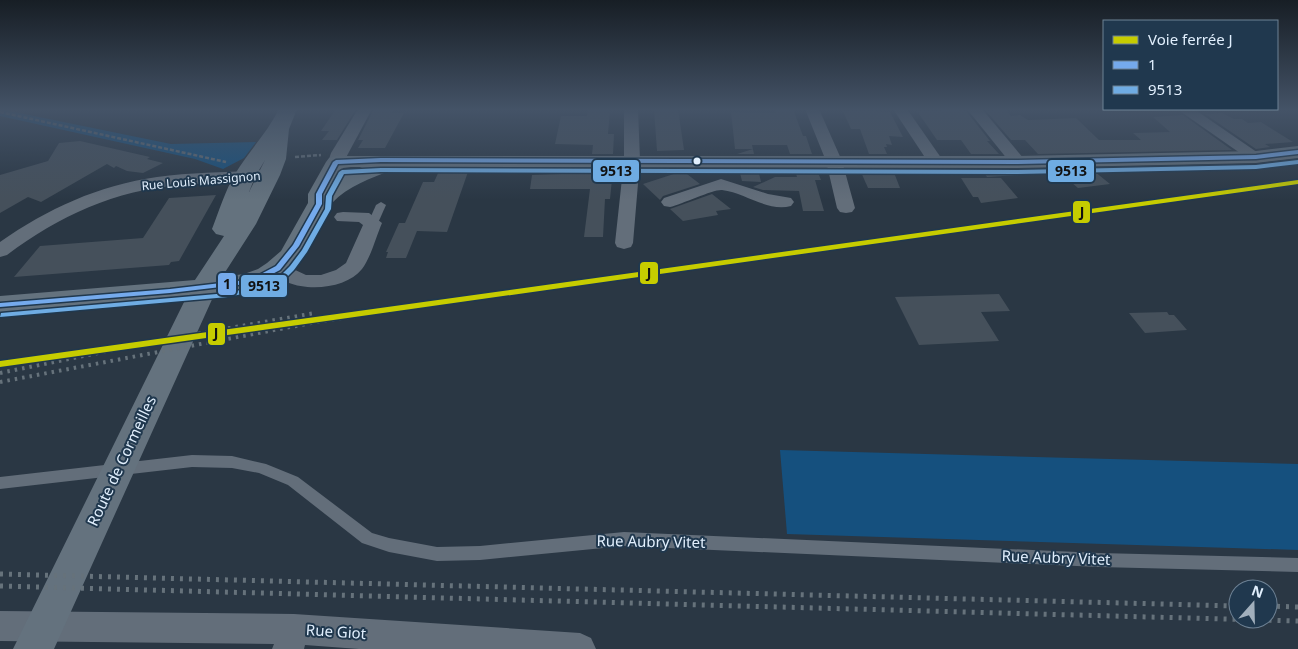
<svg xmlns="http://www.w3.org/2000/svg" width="1298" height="649" viewBox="0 0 1298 649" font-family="'Noto Sans',sans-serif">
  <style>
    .green { fill: #15507e }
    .building { fill: #45505b }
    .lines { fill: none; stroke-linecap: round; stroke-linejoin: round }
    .path { stroke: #626d77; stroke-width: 2.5; stroke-dasharray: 4 2; stroke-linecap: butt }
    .lane { fill: #636e7a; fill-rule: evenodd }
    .street { fill: #636e7a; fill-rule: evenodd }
    .secondary { fill: #64727e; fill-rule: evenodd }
    .rail-far1 { stroke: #66727b; stroke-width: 4; stroke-dasharray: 2.5 5; stroke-linecap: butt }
    .rail { stroke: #66727b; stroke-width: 5; stroke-dasharray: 3 6; stroke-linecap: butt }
    .bus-1-casing { stroke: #20384e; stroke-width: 3 }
    .bus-2-casing { stroke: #20384e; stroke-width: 3 }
    .bus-1 { fill: #75aaec; fill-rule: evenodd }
    .bus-2 { fill: #6face3; fill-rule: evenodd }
    .rail-1-casing { stroke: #20384e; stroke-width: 3 }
    .rail-1 { fill: #c6cc00; fill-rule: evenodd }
    .bus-dot { fill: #e1effd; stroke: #20384e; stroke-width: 2 }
    .labels { text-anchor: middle; stroke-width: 4; stroke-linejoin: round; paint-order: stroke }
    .street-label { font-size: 12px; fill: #e1effd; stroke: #20384e }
    .near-street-label { font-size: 15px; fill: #e1effd; stroke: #20384e }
    .line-badge { stroke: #20384e; stroke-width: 2 }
    .pale-badge-label { font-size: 14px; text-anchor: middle; font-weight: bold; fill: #111 }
  </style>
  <rect width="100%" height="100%" fill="#2a3744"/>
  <g class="green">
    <polygon points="0,109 171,144 256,142 244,158 223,169 195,159 0,116"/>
    <polygon points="780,450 1298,464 1298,550 787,534"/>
  </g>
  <g class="building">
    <polygon points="336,109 356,109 337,140 322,140 329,131 321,131"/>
    <polygon points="374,109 394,109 392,113 404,113 385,148 358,148 363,140 358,140"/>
    <polygon points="654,109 678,109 684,150 657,151"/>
    <polygon points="775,109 793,109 803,136 806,136 812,154 790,154 787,145 752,145 754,154 737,154 753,149 735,149 731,112 776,113"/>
    <polygon points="941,109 966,111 990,141 987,141 999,154 971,154 961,140 937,140 917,111 942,111"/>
    <polygon points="588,110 610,110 608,134 614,134 613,154 592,154 593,145 555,144 561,116 587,116"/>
    <polygon points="1006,110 1011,116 1020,115 1028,120 1076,118 1099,140 1141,140 1133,133 1170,132 1153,117 1183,115 1232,150 1038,154 1025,140 1011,140 986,111"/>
    <polygon points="843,111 890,112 903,137 889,136 892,145 886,144 887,147 884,147 887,154 869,154 860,129 851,129"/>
    <polygon points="1222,113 1234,119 1242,119 1248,123 1261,122 1293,142 1265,144 1270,147 1256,149 1205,114"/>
    <polygon points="80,141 150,157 147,159 163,163 143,173 127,171 116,166 114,168 107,164 41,202 28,197 0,213 0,175 48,161 59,143"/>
    <polygon points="1223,166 1228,170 1094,171 1110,184 1078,188 1064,176 1058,177 1051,169"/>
    <polygon points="440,169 469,169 447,232 417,231 406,258 386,258 388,252 386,252 399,223 405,223 423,182 434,182"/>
    <polygon points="590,169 613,169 610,199 605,199 603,237 584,237 590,189 530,189 532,175 589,173"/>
    <polygon points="739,169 758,169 761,182 742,181"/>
    <polygon points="795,170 817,170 821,180 815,180 824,211 803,211 799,191 763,190 753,187 775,177 797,177"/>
    <polygon points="860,170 893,170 900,188 868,188"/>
    <polygon points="982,170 1014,170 1019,175 987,177"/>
    <polygon points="683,171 700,184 663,196 660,200 643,184"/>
    <polygon points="961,178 1001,178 1018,198 981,203 978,197 973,197"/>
    <polygon points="712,194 731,209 716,211 718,215 683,221 670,209"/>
    <polygon points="216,195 179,261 171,262 169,265 14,277 40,246 143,238 169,198"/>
    <polygon points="999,294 1010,311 981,312 999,341 919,345 895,297"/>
    <polygon points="1167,312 1169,315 1174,315 1187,330 1145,333 1129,313"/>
  </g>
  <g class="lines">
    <g class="path">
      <polyline points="0,112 226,162"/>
      <polyline points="295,157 321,155"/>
    </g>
    <g class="lane">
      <polygon points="381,202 386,205 378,223 376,225 370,225 368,223 376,205"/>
      <polygon points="192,455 232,456 266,464 298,477 372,533 389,538 437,547 480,546 624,532 1099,553 1298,558 1298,572 1099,567 624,546 480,560 437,561 389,552 362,543 288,485 259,473 232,468 192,467 0,489 0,477"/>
    </g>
    <g class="street">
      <polygon points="358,109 372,109 342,165 330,165 328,162 331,153"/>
      <polygon points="624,109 638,109 640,160 633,243 631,247 624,249 617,247 615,243 624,160"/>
      <polygon points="805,109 819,109 842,161 855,208 852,212 846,213 840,212 837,208 826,161"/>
      <polygon points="893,109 907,109 944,162 942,165 930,165"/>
      <polygon points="967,109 982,109 1024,159 1026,162 1024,165 1012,165"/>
      <polygon points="1177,109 1194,109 1264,157 1262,160 1250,160"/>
      <path d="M 263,170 L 269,172 L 271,175 L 269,178 C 241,185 210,182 181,185 C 115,190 59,216 7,255 L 0,257 L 0,242 C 47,209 99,185 157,177 C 192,172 228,173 263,170 Z"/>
      <path d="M 721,179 L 768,194 L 791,198 L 794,202 L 791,206 C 767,212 746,193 722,190 C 714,189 682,204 670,207 L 664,206 L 661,202 L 664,198 Z"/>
      <path d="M 343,212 L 369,213 L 382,223 C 376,237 371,257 362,269 C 343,293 286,294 268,268 L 271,264 L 278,262 L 306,275 L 321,275 L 336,270 L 346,263 L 363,225 L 359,222 L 337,221 L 334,217 L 337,213 Z"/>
      <polygon points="0,611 294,614 580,633 591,638 596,649 359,649 305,645 304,649 272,649 274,644 0,641"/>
    </g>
    <path class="secondary" d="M 279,109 L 297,109 L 289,129 L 286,159 L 280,175 L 256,224 L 222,277 L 244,274 L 258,269 L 267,263 L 281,251 L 308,203 L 308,194 L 326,162 L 329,158 L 336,156 L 1018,156 L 1256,151 L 1298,146 L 1298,158 L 1256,163 L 1018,168 L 395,167 L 392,170 C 371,178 348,186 332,203 C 322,212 318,227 312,239 C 290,282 259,289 214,295 L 54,649 L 13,649 L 186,298 L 0,314 L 0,296 L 195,280 L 224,236 L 216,234 L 212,229 C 219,211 225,191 235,174 C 249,151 267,133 279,109 ZM 265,160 L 249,192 L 255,177 ZM 351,167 L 362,167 L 338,178 L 343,168 Z"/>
    <g class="rail-far1">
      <polyline points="0,373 162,340 315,313"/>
      <polyline points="0,382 322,321 481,297"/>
    </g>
    <g class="rail">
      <polyline points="0,574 1238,606"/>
      <polyline points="0,586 1298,621"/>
      <polyline points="1268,606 1298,607"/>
    </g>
    <defs>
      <polygon id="bus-1" points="1298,150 1298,154 1256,159 1018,164 381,162 338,164 322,194 322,204 299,246 280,270 261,280 238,285 170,293 0,307 0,303 170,289 238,281 257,276 276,266 293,245 316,204 316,194 333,162 336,160 381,158 1018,160 1256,155"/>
      <polygon id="bus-2" points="1298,160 1298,164 1256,169 1018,174 381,172 344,174 332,196 331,209 307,252 294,270 285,279 266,289 228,297 0,317 1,313 228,293 261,285 281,275 290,266 302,250 325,209 326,196 339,172 342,170 381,168 1018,170 1256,165"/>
    </defs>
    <use href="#bus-1" class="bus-1-casing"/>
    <use href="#bus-2" class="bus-2-casing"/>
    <use href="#bus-1" class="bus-1"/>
    <use href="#bus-2" class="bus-2"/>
    <defs>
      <polygon id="rail-1" points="1298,180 1298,184 0,367 0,361"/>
    </defs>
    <use href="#rail-1" class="rail-1-casing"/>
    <use href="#rail-1" class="rail-1"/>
  </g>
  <linearGradient id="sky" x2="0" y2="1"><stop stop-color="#171e25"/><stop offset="0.55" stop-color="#445367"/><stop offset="1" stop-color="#445367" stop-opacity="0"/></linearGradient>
  <rect width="1298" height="200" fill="url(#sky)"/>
  <circle class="bus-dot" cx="697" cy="161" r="4.5"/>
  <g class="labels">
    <g class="street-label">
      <text transform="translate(201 181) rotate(-5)" y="4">Rue Louis Massignon</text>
    </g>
    <g class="near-street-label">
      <text transform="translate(122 461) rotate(-65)" y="5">Route de Cormeilles</text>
      <text transform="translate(651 542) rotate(1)" y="5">Rue Aubry Vitet</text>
      <text transform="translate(1056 558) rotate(2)" y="5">Rue Aubry Vitet</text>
      <text transform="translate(336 632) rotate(4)" y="5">Rue Giot</text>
    </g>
  </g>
  <g class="line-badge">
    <rect x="592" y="159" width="48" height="24" rx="5" fill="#6face3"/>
    <rect x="1047" y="159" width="48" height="24" rx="5" fill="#6face3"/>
    <rect x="1072" y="200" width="19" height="24" rx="5" fill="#c6cc00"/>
    <rect x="639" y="261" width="20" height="24" rx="5" fill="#c6cc00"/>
    <rect x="217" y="272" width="20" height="24" rx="5" fill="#75aaec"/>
    <rect x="240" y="274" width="48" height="24" rx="5" fill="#6face3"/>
    <rect x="207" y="322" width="19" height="24" rx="5" fill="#c6cc00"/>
  </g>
  <g class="pale-badge-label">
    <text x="616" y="176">9513</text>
    <text x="1071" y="176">9513</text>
    <text x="1082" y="217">J</text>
    <text x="649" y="278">J</text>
    <text x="227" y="289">1</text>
    <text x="264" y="291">9513</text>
    <text x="216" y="338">J</text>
  </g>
  <rect x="1103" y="20" width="175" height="90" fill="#20384e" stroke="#6d8194"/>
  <rect x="1113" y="36" width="25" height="8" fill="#c6cc00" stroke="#6d8194"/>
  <text x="1148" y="45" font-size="15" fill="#e1effd">Voie ferrée J</text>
  <rect x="1113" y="61" width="25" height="8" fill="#75aaec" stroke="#6d8194"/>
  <text x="1148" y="70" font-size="15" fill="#e1effd">1</text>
  <rect x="1113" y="86" width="25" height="8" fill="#6face3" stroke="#6d8194"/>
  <text x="1148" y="95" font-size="15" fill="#e1effd">9513</text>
  <g transform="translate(1253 604) rotate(20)"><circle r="24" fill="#20384e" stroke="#6d8194"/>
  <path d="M0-4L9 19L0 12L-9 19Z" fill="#a1afbc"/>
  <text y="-8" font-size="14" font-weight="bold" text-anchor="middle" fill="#e1effd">N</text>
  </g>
</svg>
